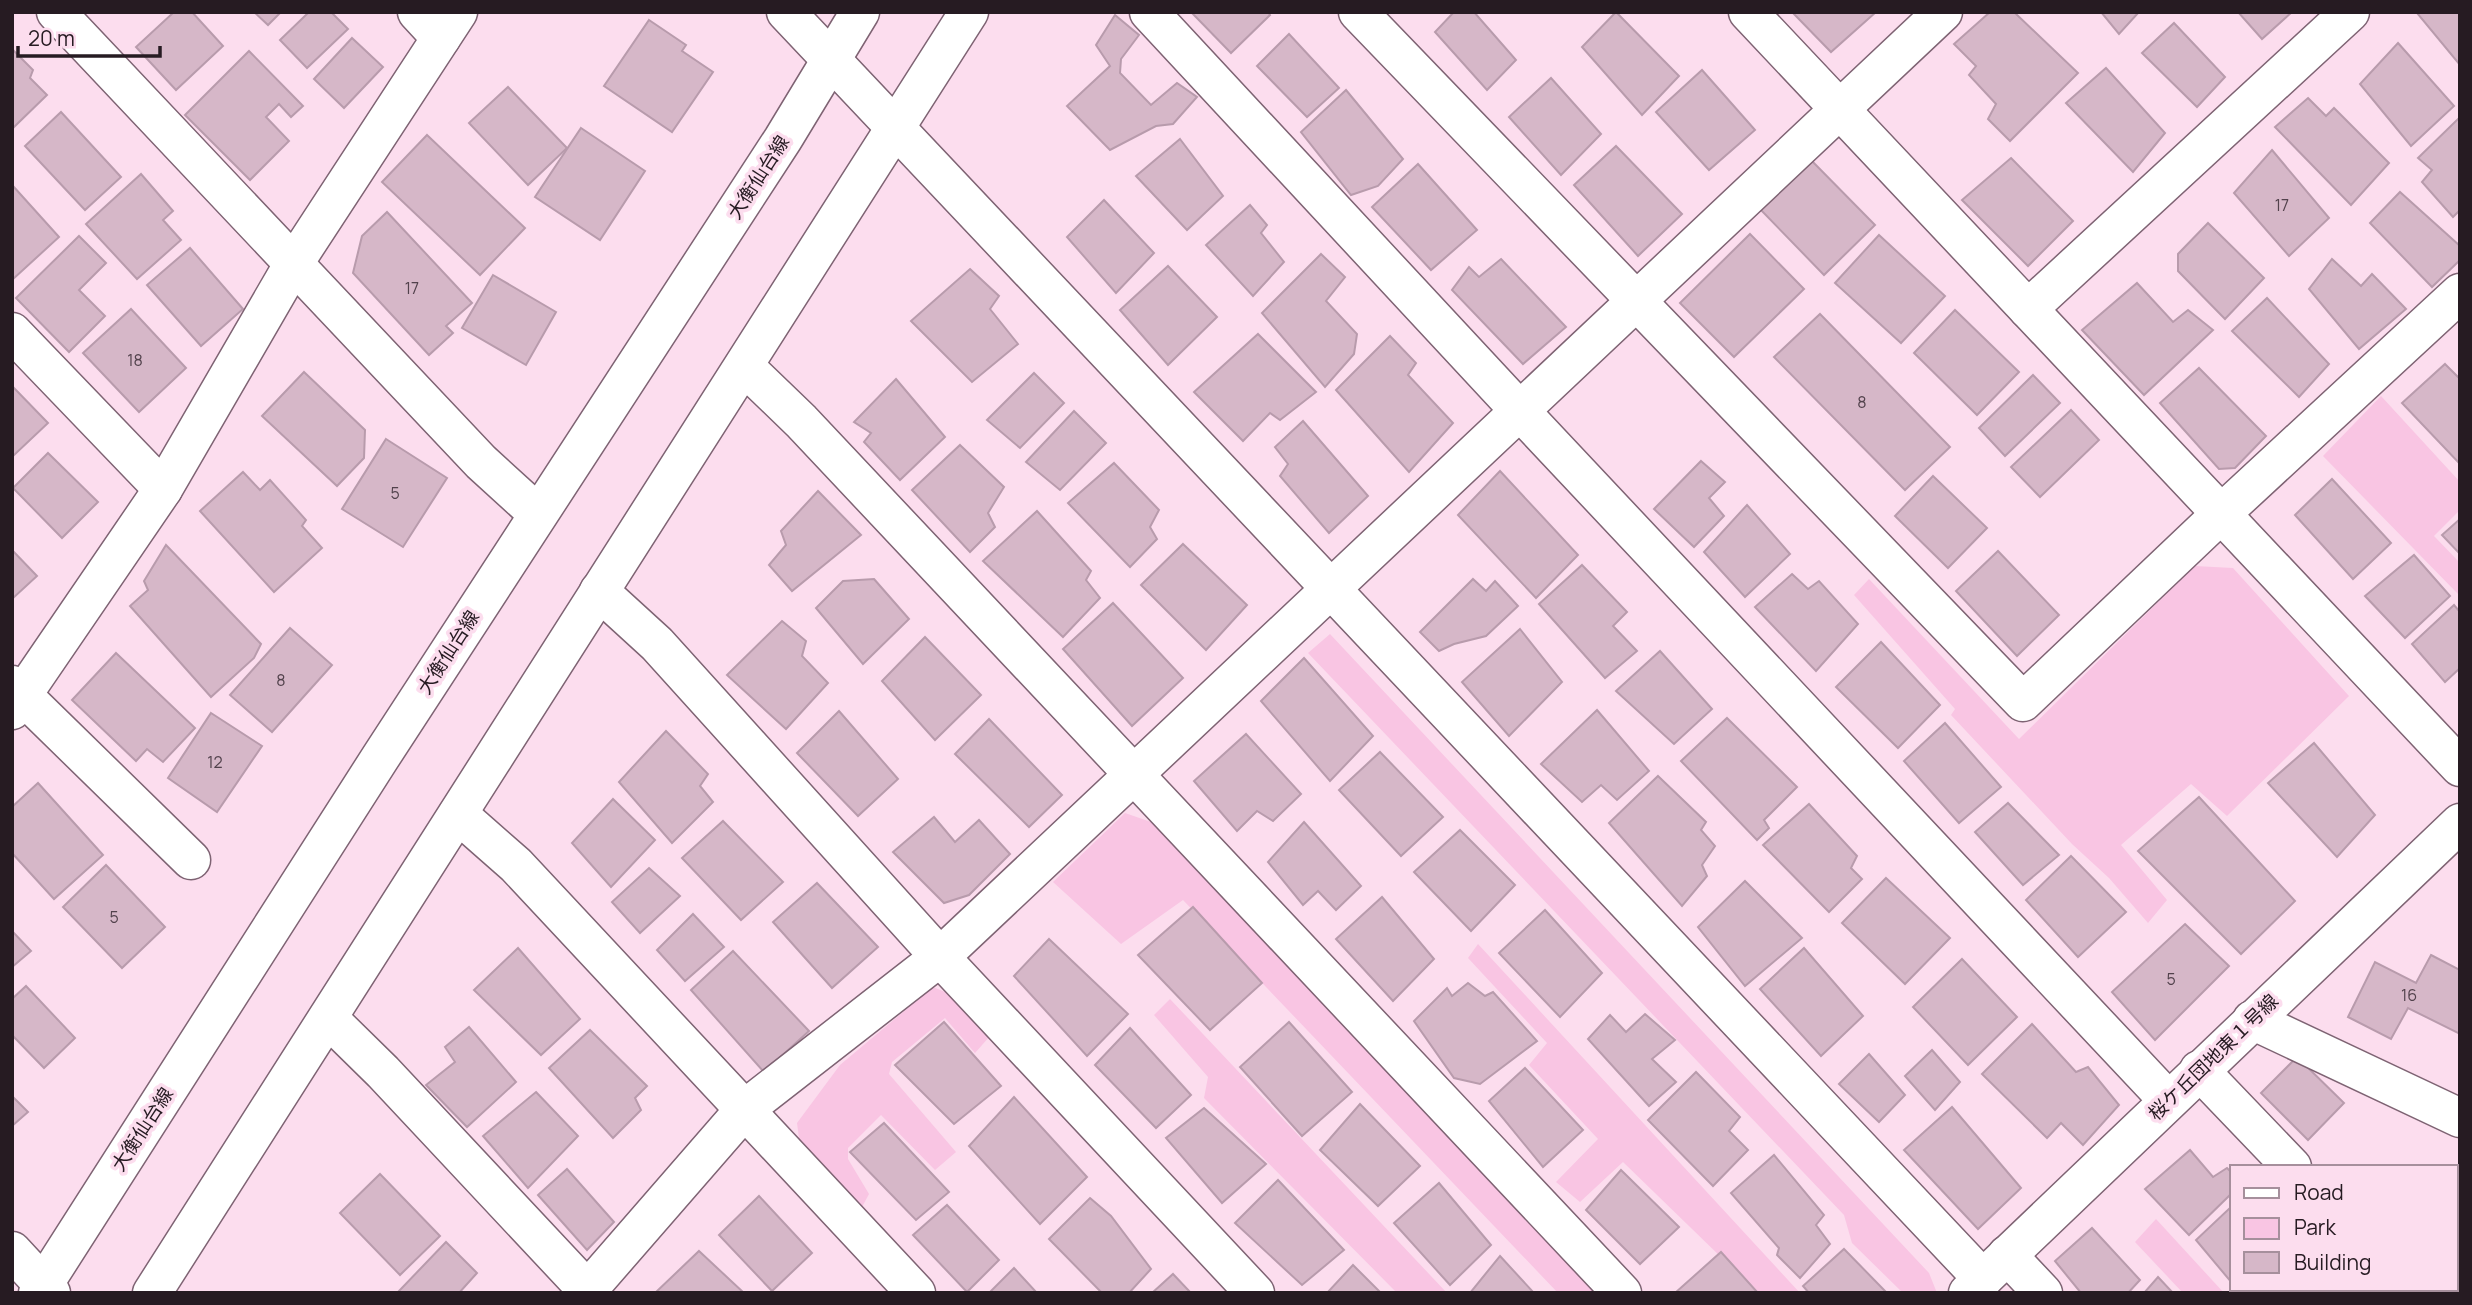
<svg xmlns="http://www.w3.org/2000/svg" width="2472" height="1305" viewBox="0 0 2472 1305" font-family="Manrope,'Noto Sans JP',sans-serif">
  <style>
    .green { fill: #f9c5e3 }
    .building { fill: #d6b7c8; stroke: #b89bac; stroke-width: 2 }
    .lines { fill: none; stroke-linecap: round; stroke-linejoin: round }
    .street-casing { stroke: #7e6373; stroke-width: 41 }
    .secondary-casing { stroke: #7e6373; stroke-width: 41 }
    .street { stroke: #fff; stroke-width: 38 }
    .secondary { stroke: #fff; stroke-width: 38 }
    .labels { text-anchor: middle; stroke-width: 7; stroke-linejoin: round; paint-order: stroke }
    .number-label { font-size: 16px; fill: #52424c }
    .street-label { font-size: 19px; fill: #261b22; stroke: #fcddee }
  </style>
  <rect width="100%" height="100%" fill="#fcddee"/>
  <g class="green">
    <polygon points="2381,396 2460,482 2460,510 2434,536 2460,563 2460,596 2323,456"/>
    <polygon points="2195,566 2233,568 2349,696 2227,816 2191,784 2121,845 2167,900 2148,923 2109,878 2072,844 1951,715 1955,709 1854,595 1869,579 2019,739"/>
    <polygon points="1330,634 1929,1273 1937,1293 1903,1293 1852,1243 1844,1215 1308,653"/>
    <polygon points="1125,813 1151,822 1596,1293 1558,1293 1183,900 1121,944 1053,882"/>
    <polygon points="1478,944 1800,1293 1758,1293 1623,1162 1580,1202 1556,1182 1598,1139 1529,1065 1547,1043 1468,958"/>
    <polygon points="933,987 950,994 990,1036 975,1053 945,1018 892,1062 889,1074 956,1152 935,1170 881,1115 848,1148 848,1159 869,1194 862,1207 800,1146 797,1123 840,1065"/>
    <polygon points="1170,999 1447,1293 1397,1293 1204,1098 1208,1077 1154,1015"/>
    <polygon points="2156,1219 2224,1293 2183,1293 2135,1242"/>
  </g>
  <g class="building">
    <polygon points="174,12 192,12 223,46 176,90 136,47"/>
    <polygon points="254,12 281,12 268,25"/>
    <polygon points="309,12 331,12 348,29 307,68 280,40"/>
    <polygon points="1191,12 1268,12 1270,15 1231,53"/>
    <polygon points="1454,12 1474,12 1516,60 1487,90 1435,32"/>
    <polygon points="1616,12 1679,76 1642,115 1582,47"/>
    <polygon points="1792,12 1876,12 1831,52"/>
    <polygon points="1990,12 2014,12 2078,73 2010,141 1988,119 1996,104 1969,75 1976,66 1954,44"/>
    <polygon points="2101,12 2139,12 2119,34"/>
    <polygon points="2238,12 2292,12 2262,39"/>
    <polygon points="2460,12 2460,65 2417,13"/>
    <polygon points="1115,15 1139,35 1121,59 1120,73 1151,105 1177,83 1197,97 1173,124 1156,126 1110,150 1067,106 1110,66 1096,45"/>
    <polygon points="649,20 686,45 682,51 713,72 672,132 604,86"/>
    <polygon points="2174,23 2225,77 2197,107 2142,53"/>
    <polygon points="1289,34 1339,88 1307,117 1257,66"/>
    <polygon points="352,38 383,67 344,108 314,79"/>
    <polygon points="2398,43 2454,106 2411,146 2360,84"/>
    <polygon points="12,49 33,70 30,78 47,95 14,127 12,125"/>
    <polygon points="249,51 303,106 291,117 279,104 266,117 289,141 250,180 185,115"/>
    <polygon points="2106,68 2165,133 2133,172 2066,103"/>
    <polygon points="1702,70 1755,130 1709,170 1656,112"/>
    <polygon points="1551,78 1601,134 1561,175 1509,117"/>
    <polygon points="508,87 567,148 528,185 469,123"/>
    <polygon points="1346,90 1403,159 1378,186 1351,195 1301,132"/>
    <polygon points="2308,98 2326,116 2334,108 2389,163 2351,205 2275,127"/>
    <polygon points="61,112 121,177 85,210 25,146"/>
    <polygon points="2460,117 2460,210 2453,217 2422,182 2432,170 2418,158"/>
    <polygon points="581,128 645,171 600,240 535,197"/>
    <polygon points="427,135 525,228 480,275 382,182"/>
    <polygon points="1180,139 1223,196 1187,230 1136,176"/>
    <polygon points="1616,146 1682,214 1638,256 1574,185"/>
    <polygon points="2272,150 2329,218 2289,256 2234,193"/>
    <polygon points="1809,158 1875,225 1824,275 1759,208"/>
    <polygon points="2011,158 2073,221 2028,266 1962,200"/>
    <polygon points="1418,164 1477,230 1431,270 1372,207"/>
    <polygon points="141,174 173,211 163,220 181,240 137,279 86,224"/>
    <polygon points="13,186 59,237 12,280 12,187"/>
    <polygon points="2400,192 2460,246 2460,260 2432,287 2370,223"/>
    <polygon points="1104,200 1154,253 1116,293 1067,237"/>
    <polygon points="1250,205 1267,225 1261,233 1284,262 1253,296 1206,245"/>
    <polygon points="387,212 472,303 446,326 453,333 429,355 353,273 362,236"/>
    <polygon points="2208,223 2264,278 2225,319 2178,271 2178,254"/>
    <polygon points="1750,234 1804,289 1734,357 1680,303"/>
    <polygon points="1879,235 1945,296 1901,343 1835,283"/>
    <polygon points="79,236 106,263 79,290 105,316 69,352 16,298"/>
    <polygon points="190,248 243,309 201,346 147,285"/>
    <polygon points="1321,254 1345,277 1326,301 1357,334 1354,354 1325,387 1262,313"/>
    <polygon points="1501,259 1566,327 1523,364 1452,290 1469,267 1479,277"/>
    <polygon points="2332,259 2361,286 2372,274 2406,309 2359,349 2309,289"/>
    <polygon points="1168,266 1217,317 1168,365 1120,310"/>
    <polygon points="970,269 999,296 990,309 1018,344 972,382 911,321"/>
    <polygon points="493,275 556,312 526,365 462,328"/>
    <polygon points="2137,283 2173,322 2188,310 2213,330 2144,395 2082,330"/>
    <polygon points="2267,298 2329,364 2299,397 2232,331"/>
    <polygon points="131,309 186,368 139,412 83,353"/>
    <polygon points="1955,310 2019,372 1977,415 1914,353"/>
    <polygon points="1820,314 1950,447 1905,490 1774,357"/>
    <polygon points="1258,334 1316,392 1280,420 1270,413 1243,441 1194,392"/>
    <polygon points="1390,336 1416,363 1408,375 1453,423 1409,472 1336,390"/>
    <polygon points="2445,364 2460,379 2460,464 2402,403"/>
    <polygon points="2199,368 2266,436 2235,468 2219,469 2160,403"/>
    <polygon points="304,372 365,430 364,458 337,486 262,416"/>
    <polygon points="1034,373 1064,403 1020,448 987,420"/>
    <polygon points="2033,375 2060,403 2005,456 1979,428"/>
    <polygon points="896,379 945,437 900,480 864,442 871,433 854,422"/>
    <polygon points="14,388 48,423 12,457 12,390"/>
    <polygon points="2071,410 2099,440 2040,497 2011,467"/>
    <polygon points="1074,411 1106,443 1060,490 1026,462"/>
    <polygon points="1303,421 1368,496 1329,533 1280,476 1288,464 1275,447"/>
    <polygon points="386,439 447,478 403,547 342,509"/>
    <polygon points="960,445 1004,487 988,513 995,527 970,552 912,490"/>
    <polygon points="48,453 98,502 62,538 13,488"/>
    <polygon points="1701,461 1725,482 1709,498 1724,516 1694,547 1654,509"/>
    <polygon points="1114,463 1159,510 1150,527 1157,539 1130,567 1068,503"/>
    <polygon points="1500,471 1578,555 1536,598 1458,515"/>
    <polygon points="243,472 260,490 270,480 306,520 302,526 322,548 274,592 200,511"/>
    <polygon points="1933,476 1987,528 1948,568 1895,516"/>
    <polygon points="2332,479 2391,543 2353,579 2295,515"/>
    <polygon points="818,491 861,535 792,591 769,565 786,545 781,531"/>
    <polygon points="1747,505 1790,554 1745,597 1704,552"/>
    <polygon points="1037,511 1091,571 1086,580 1100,598 1063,637 983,561"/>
    <polygon points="2460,519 2460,554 2442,535"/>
    <polygon points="1183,544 1247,605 1206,650 1141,585"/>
    <polygon points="166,545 261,644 254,658 211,697 130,606 148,590 144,581"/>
    <polygon points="12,550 37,576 12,599"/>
    <polygon points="1998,551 2059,615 2017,656 1956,591"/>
    <polygon points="2414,555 2450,596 2405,638 2365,596"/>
    <polygon points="1582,565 1627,612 1613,626 1637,651 1605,678 1539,604"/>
    <polygon points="1792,574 1808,589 1819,581 1858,624 1816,671 1755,607"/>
    <polygon points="874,579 909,619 863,664 816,608 843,581"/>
    <polygon points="1473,579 1486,591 1495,581 1518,606 1486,636 1454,644 1439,651 1420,632"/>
    <polygon points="1113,603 1183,678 1132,726 1063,649"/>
    <polygon points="2454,605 2460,612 2460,668 2445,682 2412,644"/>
    <polygon points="782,621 806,641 802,656 828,683 786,729 727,675"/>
    <polygon points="290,628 332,665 272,732 230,695"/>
    <polygon points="1520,629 1562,682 1509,736 1462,682"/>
    <polygon points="925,637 981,695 935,740 882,681"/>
    <polygon points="1881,642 1940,705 1898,748 1836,687"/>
    <polygon points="1660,651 1712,709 1674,744 1616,691"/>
    <polygon points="116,653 195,728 163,762 147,749 136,761 72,700"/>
    <polygon points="1304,658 1373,736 1330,781 1261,701"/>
    <polygon points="1597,710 1649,771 1617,800 1601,785 1582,802 1541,764"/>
    <polygon points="839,711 898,779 858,816 797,753"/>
    <polygon points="211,713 262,746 217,812 168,778"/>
    <polygon points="1727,718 1797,787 1764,820 1769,828 1757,840 1681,761"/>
    <polygon points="989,719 1062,795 1029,827 955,754"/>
    <polygon points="1945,723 2001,787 1959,823 1904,761"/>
    <polygon points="666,731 708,774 700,786 713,802 672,843 619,782"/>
    <polygon points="1246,734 1301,794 1273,821 1257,811 1237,831 1194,781"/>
    <polygon points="2314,743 2375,815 2337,857 2268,783"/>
    <polygon points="1380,752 1443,817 1401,856 1339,790"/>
    <polygon points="1658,776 1706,822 1701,830 1715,846 1702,865 1707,876 1682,906 1609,823"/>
    <polygon points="38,783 103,855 54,899 12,853 12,807"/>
    <polygon points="2199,797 2295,901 2241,954 2138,851"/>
    <polygon points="613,799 655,840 611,887 572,843"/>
    <polygon points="2008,803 2059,855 2023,885 1975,832"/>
    <polygon points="1809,804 1857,856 1851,868 1862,879 1829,912 1763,845"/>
    <polygon points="934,817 955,842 979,820 1010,854 969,895 944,903 893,852"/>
    <polygon points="723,821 783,882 741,920 682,858"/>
    <polygon points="1304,822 1361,886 1336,910 1318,891 1303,905 1268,862"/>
    <polygon points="1460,830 1515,885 1471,931 1414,872"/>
    <polygon points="2071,856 2126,912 2078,957 2026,900"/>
    <polygon points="106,865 165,927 122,968 63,907"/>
    <polygon points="649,868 680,896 640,933 612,902"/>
    <polygon points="1886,878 1950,938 1905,984 1842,923"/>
    <polygon points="1745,881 1802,938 1745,986 1698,927"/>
    <polygon points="817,883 878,947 832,988 773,922"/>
    <polygon points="1382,897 1434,959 1393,1001 1336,939"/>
    <polygon points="1193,907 1262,983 1210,1030 1138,955"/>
    <polygon points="1545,910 1602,973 1560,1017 1499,953"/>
    <polygon points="693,914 724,947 685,981 657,950"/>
    <polygon points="2185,924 2229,966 2155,1040 2112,992"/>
    <polygon points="12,931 31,951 12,967"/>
    <polygon points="1049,939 1128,1014 1087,1056 1014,976"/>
    <polygon points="518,948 580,1019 541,1055 474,990"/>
    <polygon points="1804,948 1863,1016 1821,1056 1760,989"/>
    <polygon points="733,951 809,1031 764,1072 691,990"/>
    <polygon points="2431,955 2460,970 2460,1034 2408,1008 2391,1039 2348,1017 2375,962 2416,983"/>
    <polygon points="1962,959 2017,1017 1968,1065 1913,1007"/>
    <polygon points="1468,983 1485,996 1493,992 1537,1041 1480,1084 1454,1078 1414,1021 1447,988 1452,996"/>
    <polygon points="26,986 75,1038 44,1068 12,1035 12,999"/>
    <polygon points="1645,1014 1675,1040 1652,1059 1676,1082 1649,1106 1588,1039 1610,1015 1626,1032"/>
    <polygon points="944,1022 1001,1086 954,1124 895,1065"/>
    <polygon points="1289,1022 1352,1092 1302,1136 1240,1067"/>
    <polygon points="2032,1024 2076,1072 2088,1067 2119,1105 2083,1145 2061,1123 2047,1138 1982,1074"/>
    <polygon points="469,1027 516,1082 467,1127 426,1085 455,1062 445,1047"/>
    <polygon points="1130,1028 1191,1095 1156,1128 1095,1065"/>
    <polygon points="590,1030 647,1086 635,1098 641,1110 613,1138 549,1068"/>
    <polygon points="1932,1050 1960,1082 1935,1110 1905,1076"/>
    <polygon points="1869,1054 1905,1095 1879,1122 1839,1084"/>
    <polygon points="2297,1057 2344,1103 2308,1140 2261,1093"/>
    <polygon points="1525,1068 1583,1130 1543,1167 1489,1101"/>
    <polygon points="1696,1072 1740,1117 1729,1131 1748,1150 1713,1186 1648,1120"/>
    <polygon points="536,1092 578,1136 528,1188 483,1136"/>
    <polygon points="12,1096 28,1112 12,1126"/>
    <polygon points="1014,1097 1087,1177 1040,1224 969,1146"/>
    <polygon points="1360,1104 1420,1166 1378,1206 1320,1150"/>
    <polygon points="1952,1107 2021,1188 1978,1229 1904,1150"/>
    <polygon points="1204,1108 1266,1164 1222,1203 1166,1138"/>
    <polygon points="884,1123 949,1192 916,1220 850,1152"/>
    <polygon points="2190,1150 2213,1177 2227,1168 2232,1173 2232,1193 2189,1235 2145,1189"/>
    <polygon points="1774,1155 1824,1215 1816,1225 1830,1244 1800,1278 1777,1255 1779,1248 1731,1193"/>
    <polygon points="567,1169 614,1222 587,1250 538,1195"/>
    <polygon points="1621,1170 1679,1227 1640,1264 1586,1210"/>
    <polygon points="380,1174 440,1236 400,1275 340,1213"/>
    <polygon points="1278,1180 1344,1250 1302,1285 1235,1223"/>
    <polygon points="1439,1183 1491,1245 1450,1285 1394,1223"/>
    <polygon points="759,1196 812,1253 772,1291 719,1235"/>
    <polygon points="1090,1198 1111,1216 1151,1269 1129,1293 1102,1293 1049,1239"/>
    <polygon points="947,1205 999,1260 967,1292 913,1235"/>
    <polygon points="2232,1206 2232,1283 2196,1240"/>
    <polygon points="2092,1228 2140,1280 2128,1293 2081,1293 2055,1261"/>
    <polygon points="446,1242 477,1273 459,1293 401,1293 399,1291"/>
    <polygon points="1844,1249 1887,1293 1809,1293 1803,1286"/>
    <polygon points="699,1251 744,1293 655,1293"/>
    <polygon points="1721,1252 1758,1293 1675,1293"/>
    <polygon points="1500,1256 1534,1293 1470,1293"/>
    <polygon points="1353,1265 1381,1293 1327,1293"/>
    <polygon points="1014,1268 1037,1293 989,1293"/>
    <polygon points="1173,1274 1191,1293 1152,1293"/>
    <polygon points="2158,1277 2173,1293 2144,1293"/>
  </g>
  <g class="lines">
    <defs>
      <g id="street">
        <polyline points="56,12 481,462 538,514"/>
        <polyline points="417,12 441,38"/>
        <polyline points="786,12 1983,1279"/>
        <polyline points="1149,12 1520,411 2168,1100"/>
        <polyline points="1358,12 2023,702 2222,513 2460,293"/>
        <polyline points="1748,12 2460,767"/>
        <polyline points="2028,309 2350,12"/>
        <polyline points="12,332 163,489"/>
        <polyline points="744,366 801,421 1622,1293"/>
        <polyline points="599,591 657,644 940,957 1255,1293"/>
        <polyline points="12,685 191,860"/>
        <polyline points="12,710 163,489 294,263 458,12"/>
        <polyline points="458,814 516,865 916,1293"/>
        <polyline points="328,1018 383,1072 590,1293"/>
        <polyline points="2252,1020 2460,1118"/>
        <polyline points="2199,1070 2292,1167"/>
        <polyline points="2007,1255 2043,1293"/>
        <polyline points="2408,1289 2412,1293"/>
        <polyline points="585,1293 745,1109 940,957 1943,12"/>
        <polyline points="1968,1293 2460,823"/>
      </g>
      <g id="secondary">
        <polyline points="12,1251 51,1293"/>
        <polyline points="38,1293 380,758 783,139 860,12"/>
        <polyline points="152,1293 969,12"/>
      </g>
    </defs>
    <use href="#street" class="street-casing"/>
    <use href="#secondary" class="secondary-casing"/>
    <use href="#street" class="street"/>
    <use href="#secondary" class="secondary"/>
  </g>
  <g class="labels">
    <g class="number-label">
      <text x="2282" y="211">17</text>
      <text x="412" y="294">17</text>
      <text x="135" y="366">18</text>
      <text x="1862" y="408">8</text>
      <text x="395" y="499">5</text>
      <text x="281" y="686">8</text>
      <text x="215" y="768">12</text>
      <text x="114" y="923">5</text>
      <text x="2171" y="985">5</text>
      <text x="2409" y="1001">16</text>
    </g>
    <g class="street-label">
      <text transform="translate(758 177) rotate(-57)" y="7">大衡仙台線</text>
      <text transform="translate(448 652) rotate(-57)" y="7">大衡仙台線</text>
      <text transform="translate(2213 1057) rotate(-44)" y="7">桜ケ丘団地東１号線</text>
      <text transform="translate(142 1129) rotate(-57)" y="7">大衡仙台線</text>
    </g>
  </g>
  <rect width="2472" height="1305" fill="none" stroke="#261b22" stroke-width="28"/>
  <rect x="2230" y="1165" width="228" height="126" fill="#fcddee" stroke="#a68f9c" stroke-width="2"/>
  <rect x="2244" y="1188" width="35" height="10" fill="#ffffff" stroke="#a68f9c" stroke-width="2"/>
  <text x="2294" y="1200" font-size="21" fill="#261b22">Road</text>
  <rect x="2244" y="1218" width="35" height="21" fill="#f9c5e3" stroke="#a68f9c" stroke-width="2"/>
  <text x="2294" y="1235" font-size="21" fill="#261b22">Park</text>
  <rect x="2244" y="1252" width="35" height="21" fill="#d6b7c8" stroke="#a68f9c" stroke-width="2"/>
  <text x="2294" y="1270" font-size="21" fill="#261b22">Building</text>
  <path d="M18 46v10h142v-10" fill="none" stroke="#261b22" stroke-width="3.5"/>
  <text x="28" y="46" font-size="21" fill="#261b22" stroke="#fcddee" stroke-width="5" paint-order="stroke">20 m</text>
</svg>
